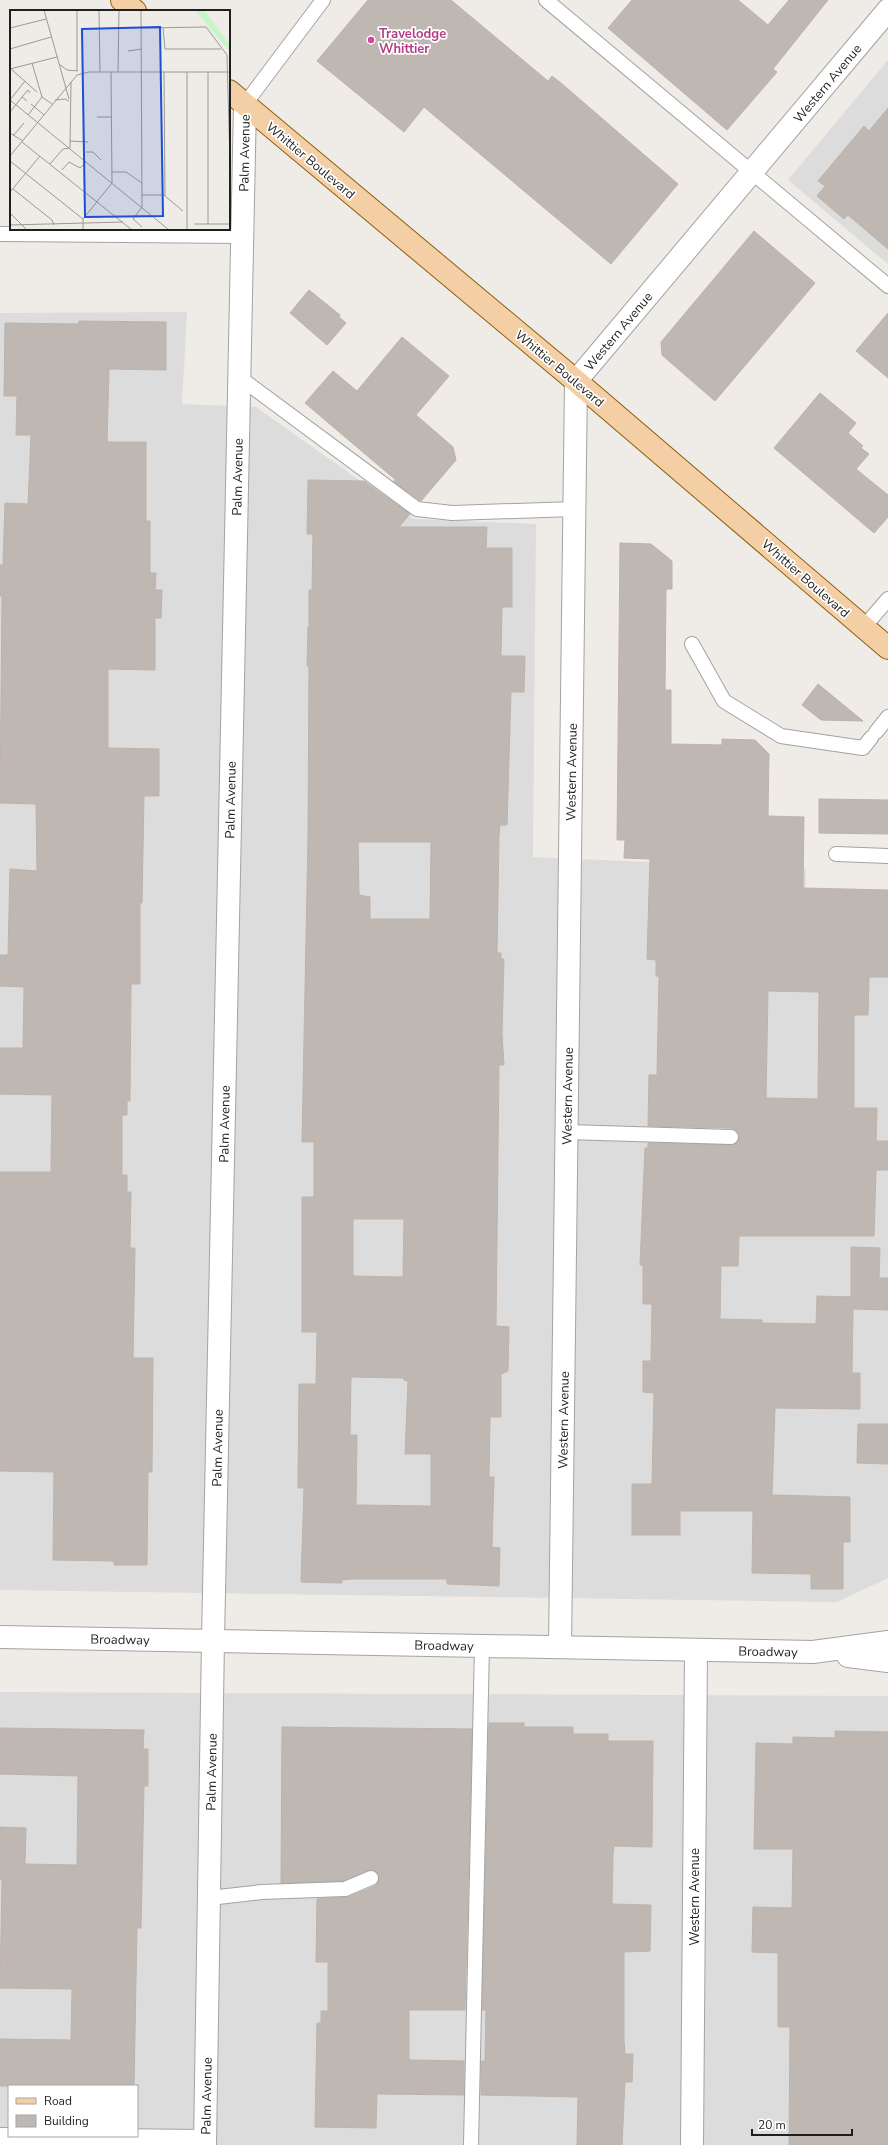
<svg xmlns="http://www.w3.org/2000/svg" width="888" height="2145" viewBox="0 0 888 2145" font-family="'Nunito Sans',sans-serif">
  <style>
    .residential { fill: #dddcdc; fill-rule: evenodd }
    .building { fill: #bfb7b2; stroke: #bfb2a9; fill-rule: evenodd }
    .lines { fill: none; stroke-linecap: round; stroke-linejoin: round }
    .service-casing { stroke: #a3a3a3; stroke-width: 16 }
    .minor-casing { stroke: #a3a3a3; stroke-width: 24 }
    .tertiary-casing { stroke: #a3a3a3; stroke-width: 24 }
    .primary-casing { stroke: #8d5d0c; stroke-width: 24 }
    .service { stroke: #fff; stroke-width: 14 }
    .minor { stroke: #fff; stroke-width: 22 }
    .tertiary { stroke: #fff; stroke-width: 22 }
    .primary { stroke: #f4cfa5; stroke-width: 22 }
    .hotel-dot { fill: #d1479c; stroke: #fff; stroke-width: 1.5 }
    .labels { text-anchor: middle; stroke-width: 3.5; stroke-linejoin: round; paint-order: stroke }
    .hotel-label { font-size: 13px; font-weight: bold; fill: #b23c85; stroke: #fff; text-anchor: start }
    .street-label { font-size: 13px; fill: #1f1f1f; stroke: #fff }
    .inset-road { fill: none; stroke: #9c9996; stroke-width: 1 }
    .view { fill: #1d4ed8; fill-opacity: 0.15; stroke: #1d4ed8; stroke-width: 2 }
    .inset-edge { fill: none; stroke: #1f1f1f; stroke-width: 2 }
  </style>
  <rect width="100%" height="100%" fill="#efebe6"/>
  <g class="residential">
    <polygon points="888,60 888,264 788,180"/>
    <polygon points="187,312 182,404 256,407 414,519 536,524 533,857 806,869 805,927 888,930 888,1578 837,1602 0,1590 0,313"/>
    <path d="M 0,1692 L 888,1696 L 888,2145 L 0,2145 ZM 9,2086 L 137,2086 L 137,2136 L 9,2136 Z"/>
  </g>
  <g class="building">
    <polygon points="368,0 451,0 548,81 552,76 561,83 678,184 611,264 424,107 404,132 317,61"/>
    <polygon points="632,0 738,0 768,25 789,0 828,0 773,69 777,72 727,130 608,28"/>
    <polygon points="888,108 888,249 848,215 844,219 817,196 825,186 818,181 864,126 869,131"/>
    <polygon points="754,231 815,283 715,401 662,355 661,342"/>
    <polygon points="309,290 340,315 339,317 346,323 327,345 290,313"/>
    <polygon points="888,313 888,378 856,351"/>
    <polygon points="79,321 166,322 166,370 109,369 107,442 146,442 146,521 150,521 150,573 156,573 155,590 162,590 161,618 155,618 155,670 108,669 108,748 159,749 159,796 144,796 142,903 140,903 140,984 131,984 130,1101 127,1101 127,1115 122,1115 122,1175 127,1175 127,1192 131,1192 130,1248 135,1248 133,1358 153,1358 152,1472 148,1472 147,1565 114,1565 114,1561 53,1560 54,1472 0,1471 0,1172 51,1172 52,1095 0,1094 0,1048 23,1048 24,987 0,986 0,955 8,955 10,869 37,871 36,804 0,803 2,596 0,596 0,565 3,565 5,503 28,504 31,435 16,435 17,396 4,396 5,323 79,324"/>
    <polygon points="402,337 449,376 416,415 453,447 456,460 421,501 393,481 397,481 305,403 333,371 357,391"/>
    <polygon points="820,393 856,423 848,433 863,446 861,448 869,454 856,469 888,495 888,517 874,533 774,448"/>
    <path d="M 308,480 L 364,481 L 410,514 L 399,527 L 487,527 L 486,548 L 512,548 L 512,607 L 502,607 L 501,656 L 525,656 L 524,692 L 511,692 L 507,825 L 500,825 L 499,836 L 497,953 L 501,953 L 501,959 L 504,959 L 502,1034 L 504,1065 L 499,1065 L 496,1326 L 509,1327 L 508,1371 L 501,1374 L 501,1417 L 490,1417 L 489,1477 L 494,1477 L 492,1547 L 500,1548 L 499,1586 L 447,1584 L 447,1579 L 352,1579 L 342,1580 L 342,1583 L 301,1582 L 304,1488 L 298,1488 L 299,1384 L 316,1384 L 317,1332 L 302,1332 L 302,1197 L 314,1197 L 314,1142 L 302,1142 L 308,838 L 309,666 L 307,666 L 308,627 L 309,627 L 309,590 L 312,590 L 313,534 L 307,534 ZM 358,842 L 431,842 L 430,919 L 370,919 L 370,897 L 359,895 ZM 353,1219 L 404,1219 L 403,1277 L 353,1276 ZM 351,1377 L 404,1378 L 404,1380 L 408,1381 L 405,1454 L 431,1454 L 431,1506 L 356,1505 L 357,1435 L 350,1435 Z"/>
    <path d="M 620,543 L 651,544 L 672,561 L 672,589 L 666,589 L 665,690 L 671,690 L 671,744 L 722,745 L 722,739 L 755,740 L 769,754 L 768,816 L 804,817 L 803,888 L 888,890 L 888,977 L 869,977 L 868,1015 L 854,1015 L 854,1108 L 877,1108 L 876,1141 L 888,1141 L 888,1170 L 876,1170 L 874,1236 L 739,1236 L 738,1266 L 721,1266 L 720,1319 L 762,1320 L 762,1323 L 816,1324 L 817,1296 L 851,1297 L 851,1247 L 880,1248 L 879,1278 L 888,1278 L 888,1310 L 853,1309 L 852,1373 L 860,1373 L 860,1409 L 775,1408 L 772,1495 L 850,1497 L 850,1542 L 843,1542 L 843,1589 L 811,1589 L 811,1574 L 752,1573 L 753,1511 L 680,1511 L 680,1535 L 632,1535 L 632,1484 L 652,1484 L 654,1393 L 643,1392 L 643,1361 L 651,1361 L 652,1304 L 643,1304 L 643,1265 L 640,1265 L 645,1148 L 648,1148 L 648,1143 L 731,1145 L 738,1142 L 739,1137 L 736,1130 L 731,1128 L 648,1126 L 649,1075 L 657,1075 L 659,976 L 656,976 L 656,960 L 647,959 L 650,859 L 624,858 L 625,840 L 617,840 ZM 768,991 L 819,992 L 818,1099 L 766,1098 Z"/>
    <polygon points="818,684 863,721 821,720 802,705"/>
    <polygon points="819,799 888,800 888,834 819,833"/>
    <polygon points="858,1424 888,1424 888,1464 857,1463"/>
    <polygon points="489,1723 524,1723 524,1727 573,1727 573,1734 608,1734 608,1741 653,1741 652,1847 614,1846 613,1853 612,1904 651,1905 650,1951 624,1952 624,2041 625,2054 633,2054 632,2082 625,2082 622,2145 577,2145 578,2097 481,2095 481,2061 485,2061 486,2010 482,2010"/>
    <polygon points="282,1727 472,1729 465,2010 409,2010 409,2060 464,2061 464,2095 377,2094 376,2128 315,2127 317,2023 321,2023 321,2011 328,2011 328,1962 316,1962 317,1899 348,1897 375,1886 378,1883 379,1875 372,1870 343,1881 281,1883"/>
    <polygon points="0,1728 144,1730 143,1749 148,1749 148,1786 144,1786 141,1928 137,1928 134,2086 0,2086 0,2039 71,2040 72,1989 0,1988 2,1879 0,1879 0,1827 26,1828 25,1864 77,1865 78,1776 0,1774"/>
    <polygon points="835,1731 888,1732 888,2145 789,2145 790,2027 778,2027 778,1953 752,1952 753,1907 792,1908 793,1849 754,1849 756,1743 793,1744 793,1737 835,1738"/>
  </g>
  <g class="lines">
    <defs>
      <g id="service">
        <polyline points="546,0 888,286"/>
        <polyline points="245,104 323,0"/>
        <polyline points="0,234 242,236"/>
        <polyline points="239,377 417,509 452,513 575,509"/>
        <polyline points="864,627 888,599"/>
        <polyline points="692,644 724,701 781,736 863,748 871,738"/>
        <polyline points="876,732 888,717"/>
        <polyline points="836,854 888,856"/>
        <polyline points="567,1132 731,1137"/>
        <polyline points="209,1898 262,1892 345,1889 371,1878"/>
        <polyline points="471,2145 482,1646"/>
      </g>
      <g id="minor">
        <polyline points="560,1647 576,381 888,10"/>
        <polyline points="0,2139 205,2141"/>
        <polyline points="205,2145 213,1640 245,104"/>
        <polyline points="692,2145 696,1650"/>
      </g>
      <g id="tertiary">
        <polyline points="0,1637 813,1652 888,1642"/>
        <polyline points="848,1656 888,1661"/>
      </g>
      <g id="primary">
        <polyline points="122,0 135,11"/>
        <polyline points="229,91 576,381 888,648"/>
      </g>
    </defs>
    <use href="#service" class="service-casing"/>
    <use href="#minor" class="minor-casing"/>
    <use href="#tertiary" class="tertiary-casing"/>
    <use href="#primary" class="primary-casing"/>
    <use href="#service" class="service"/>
    <use href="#minor" class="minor"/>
    <use href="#tertiary" class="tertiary"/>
    <use href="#primary" class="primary"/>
  </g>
  <circle class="hotel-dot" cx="371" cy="40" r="4"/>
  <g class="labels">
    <g class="hotel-label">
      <text x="379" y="38">Travelodge<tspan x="379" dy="15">Whittier</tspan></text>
    </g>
    <g class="street-label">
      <text transform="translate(827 83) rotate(-50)" y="5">Western Avenue</text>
      <text transform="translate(244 153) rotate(-89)" y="5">Palm Avenue</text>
      <text transform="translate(311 160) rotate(40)" y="5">Whittier Boulevard</text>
      <text transform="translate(618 331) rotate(-50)" y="5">Western Avenue</text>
      <text transform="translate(560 368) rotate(40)" y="5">Whittier Boulevard</text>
      <text transform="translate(237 477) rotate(-89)" y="5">Palm Avenue</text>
      <text transform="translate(806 578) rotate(41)" y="5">Whittier Boulevard</text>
      <text transform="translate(571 772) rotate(-89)" y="5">Western Avenue</text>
      <text transform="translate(230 800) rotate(-89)" y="5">Palm Avenue</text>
      <text transform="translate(567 1096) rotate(-89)" y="5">Western Avenue</text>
      <text transform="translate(224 1124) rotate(-89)" y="5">Palm Avenue</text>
      <text transform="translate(563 1420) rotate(-89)" y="5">Western Avenue</text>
      <text transform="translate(217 1448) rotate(-89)" y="5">Palm Avenue</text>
      <text transform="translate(120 1639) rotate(1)" y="5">Broadway</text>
      <text transform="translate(444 1645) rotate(1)" y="5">Broadway</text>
      <text transform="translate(768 1651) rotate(1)" y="5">Broadway</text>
      <text transform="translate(211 1772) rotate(-89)" y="5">Palm Avenue</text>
      <text transform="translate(694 1897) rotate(-90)" y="5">Western Avenue</text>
      <text transform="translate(206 2096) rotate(-89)" y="5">Palm Avenue</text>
    </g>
  </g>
  <g transform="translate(10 10)">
    <rect width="220" height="220" fill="#efebe6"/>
    <path d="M 185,0 L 194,0 L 217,31 L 220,30 L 220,42 Z" fill="#c6f5c8"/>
    <path class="inset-road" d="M 34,0 L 59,89M 67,0 L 67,61M 89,0 L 90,62M 131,0 L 132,197 L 123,209 L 132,217M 0,18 L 36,9M 132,18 L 196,17 L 217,45 L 220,154M 153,18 L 155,39 L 211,39M 0,39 L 41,27M 118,41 L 132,39M 22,53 L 32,87 L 42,94M 49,54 L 57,60 L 68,61M 0,59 L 47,47M 1,59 L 27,82M 108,62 L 109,0M 154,62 L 155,186 L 173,201M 198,62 L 198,214M 12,87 L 18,80 L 20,83M 0,90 L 15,71M 0,90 L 159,220M 45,90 L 55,89 L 59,91M 21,94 L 34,105M 0,102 L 12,87 L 17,91M 18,105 L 32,87M 87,107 L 102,107M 0,123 L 13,131M 3,126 L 14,113M 60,131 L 78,132M 12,132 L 122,220M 76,142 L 83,142 L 91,150M 0,146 L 67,65 L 79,62 L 220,62M 0,151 L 73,209 L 73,220M 40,154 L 53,139 L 60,138 L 61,72M 52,160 L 59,152 L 70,158 L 76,152M 102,162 L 116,162 L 132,173M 3,179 L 42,210 L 44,215M 0,182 L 30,146M 132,185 L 155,185M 0,203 L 17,220M 73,209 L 102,173 L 101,62M 184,214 L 220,214M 0,215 L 113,212M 177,220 L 177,62"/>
    <path class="view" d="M 150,17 L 153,206 L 75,207 L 72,19 Z"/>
    <rect width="220" height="220" class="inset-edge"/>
  </g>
  <rect x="8" y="2085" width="130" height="52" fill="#ffffff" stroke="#a5a5a5"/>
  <rect x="16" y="2098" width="20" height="6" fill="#f4cfa5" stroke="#a5a5a5"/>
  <text x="44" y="2105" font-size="12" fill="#1f1f1f">Road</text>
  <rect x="16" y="2115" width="20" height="12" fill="#bfb7b2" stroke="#a5a5a5"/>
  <text x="44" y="2125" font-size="12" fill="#1f1f1f">Building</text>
  <path d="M752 2129v6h100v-6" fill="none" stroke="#1f1f1f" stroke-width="2"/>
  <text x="758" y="2129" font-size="12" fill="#1f1f1f" stroke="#ffffff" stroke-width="3" paint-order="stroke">20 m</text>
</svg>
